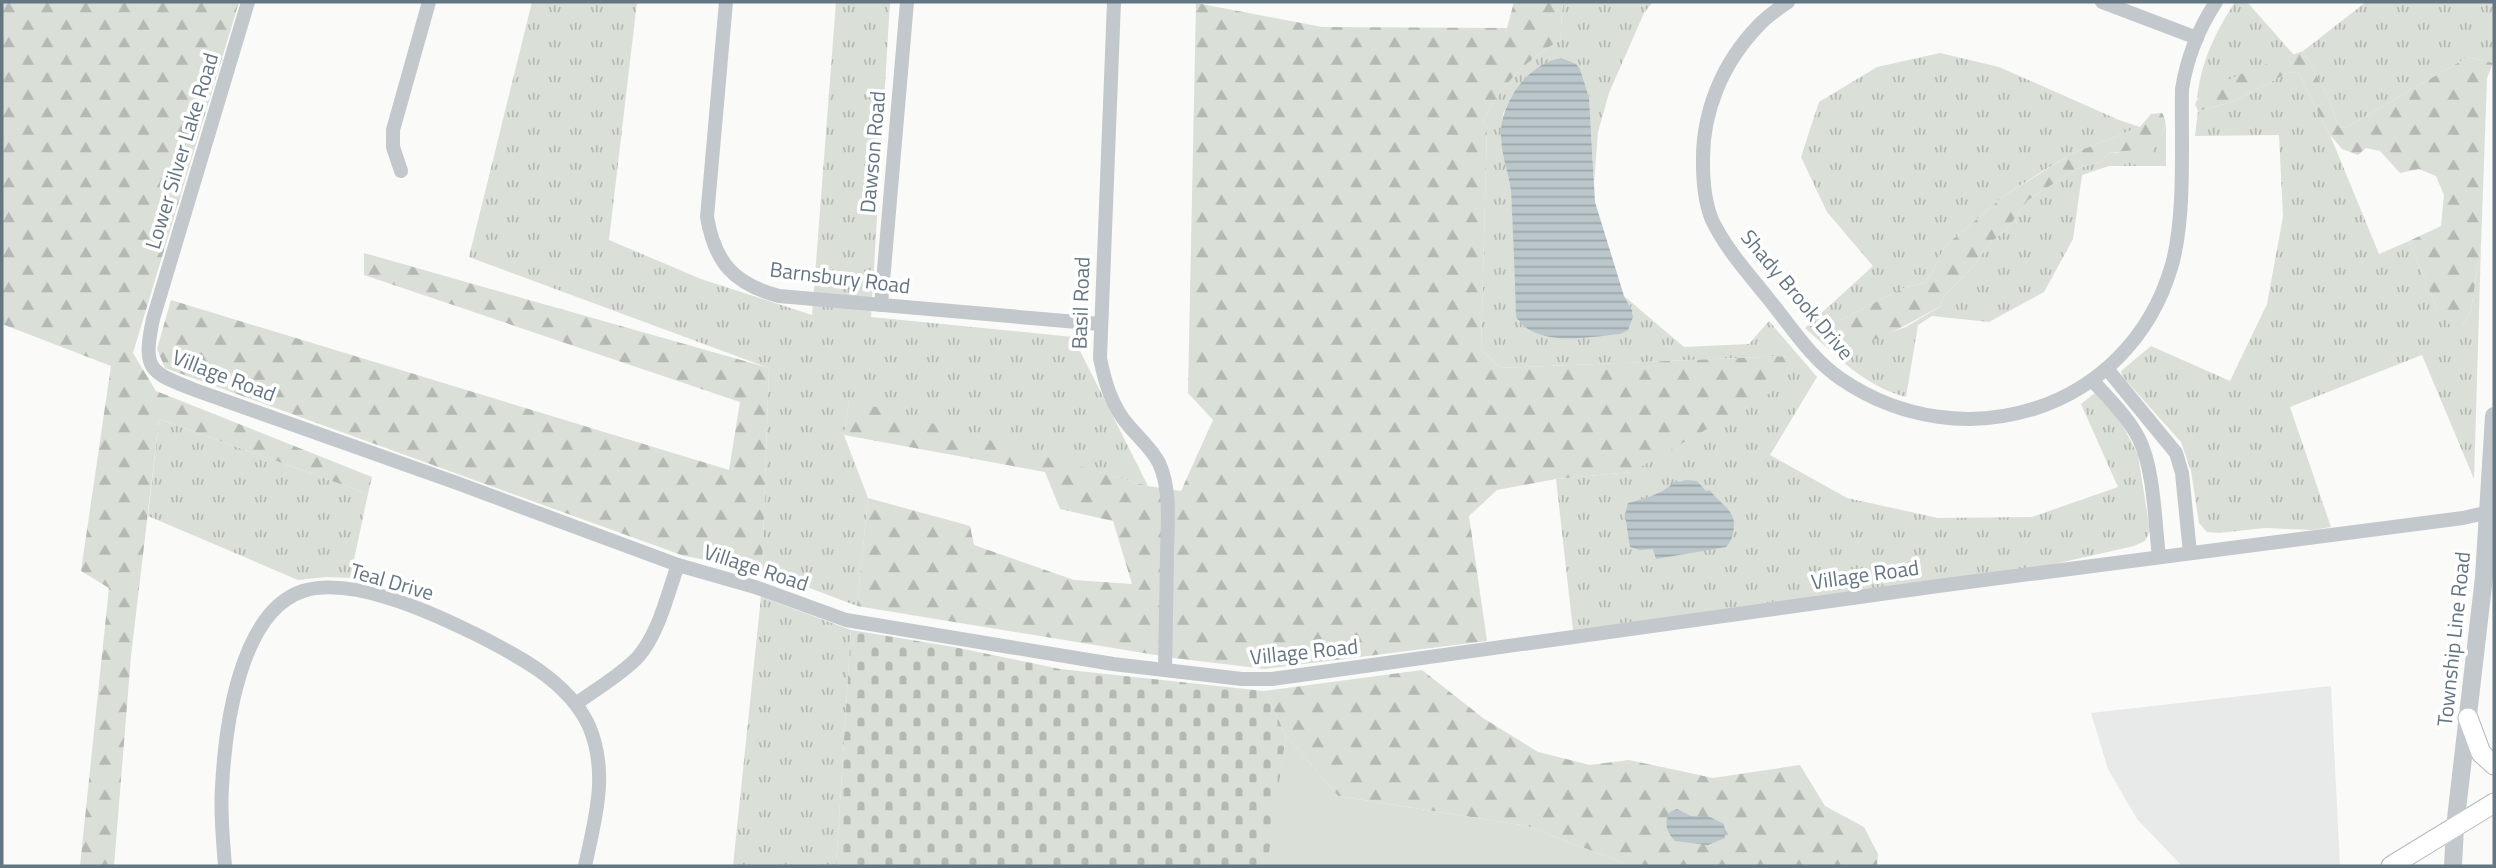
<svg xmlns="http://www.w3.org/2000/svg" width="2496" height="868" viewBox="0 0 2496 868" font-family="'Titillium Web',sans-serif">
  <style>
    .built { fill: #e8e9e9 }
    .grass { fill: url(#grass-tufts) }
    .forest { fill: url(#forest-firs) }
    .cemetery { fill: url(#cemetery-stones) }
    .park { fill: #dadfd7 }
    .water { fill: url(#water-rules) }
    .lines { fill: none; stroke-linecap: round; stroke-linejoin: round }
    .secondary-casing { stroke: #b3babf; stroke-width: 21 }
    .minor { stroke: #c3c8cc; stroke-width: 14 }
    .tertiary { stroke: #c3c8cc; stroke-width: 18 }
    .secondary { stroke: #fff; stroke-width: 19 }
    .labels { text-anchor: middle; stroke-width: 7; stroke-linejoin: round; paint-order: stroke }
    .street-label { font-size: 21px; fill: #657683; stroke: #fff }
  </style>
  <defs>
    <pattern id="grass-tufts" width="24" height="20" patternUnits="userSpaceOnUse" patternTransform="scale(1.75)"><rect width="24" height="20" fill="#dadfd7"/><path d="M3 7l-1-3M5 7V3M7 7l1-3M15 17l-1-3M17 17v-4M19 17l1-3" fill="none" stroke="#b4b9b4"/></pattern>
    <pattern id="forest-firs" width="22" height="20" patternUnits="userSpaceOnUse" patternTransform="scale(1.75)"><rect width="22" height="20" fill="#dadfd7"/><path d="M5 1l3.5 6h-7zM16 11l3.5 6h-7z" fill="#b4b9b4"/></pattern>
    <pattern id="cemetery-stones" width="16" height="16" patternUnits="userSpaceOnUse" patternTransform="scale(1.75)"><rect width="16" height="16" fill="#dadfd7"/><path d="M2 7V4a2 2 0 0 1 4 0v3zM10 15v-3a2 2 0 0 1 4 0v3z" fill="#b4b9b4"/></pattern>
    <pattern id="water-rules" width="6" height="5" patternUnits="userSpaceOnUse" patternTransform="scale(1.75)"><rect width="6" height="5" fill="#bbc7cb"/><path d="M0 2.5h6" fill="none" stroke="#9ca6aa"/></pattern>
  </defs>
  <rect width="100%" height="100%" fill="#fafaf8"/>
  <polygon class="built" points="2331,686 2340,866 2182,866 2137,819 2108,769 2091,713"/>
  <g class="grass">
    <polygon points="532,2 637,2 609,240 701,279 812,315 836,2 890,2 871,317 1073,337 1148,486 849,400 844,435 868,498 857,606 762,570 769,368 469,257"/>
    <path d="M 1563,2 L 1653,2 L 1644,13 L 1609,93 L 1598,132 L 1594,184 L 1589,97 L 1580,69 L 1561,58 L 1548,62 L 1528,76 L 1511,97 L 1503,114 L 1501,140 L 1511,190 L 1518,321 L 1555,337 L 1620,334 L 1633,317 L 1632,310 L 1624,296 L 1684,347 L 1749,344 L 1769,321 L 1817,377 L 1770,455 L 1847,498 L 1938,518 L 2032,517 L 2118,487 L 2081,404 L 2095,393 L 2121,422 L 2138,455 L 2150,531 L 2145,541 L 2134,546 L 2050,565 L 1573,630 L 1556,479 L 1632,472 L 1788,356 L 1500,368 L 1481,349 L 1487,129 L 1483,120 C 1505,81 1522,64 1560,40 Z"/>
    <path d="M 2235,2 L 2247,2 L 2294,55 L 2253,70 L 2197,99 C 2201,62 2215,33 2235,2 Z"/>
    <polygon points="2366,2 2494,2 2493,63 2468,57 2345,128 2339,127 2326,93 2303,51"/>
    <path d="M 1940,53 L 1999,67 L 2119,120 L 2140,127 L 2071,154 L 2038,174 L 2004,196 L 1945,246 L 1933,271 L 1924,283 L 1906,287 L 1840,320 L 1842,349 L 1906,327 L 1941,306 L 1943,297 L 1970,270 L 1991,242 L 2007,229 L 2028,200 L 2076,169 L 2102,161 L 2108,153 C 2130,152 2166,148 2166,120 L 2166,166 L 2109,166 L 2082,175 L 2073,239 L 2044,292 L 1989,322 L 1932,316 L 1918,325 L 1906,397 C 1864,386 1837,356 1805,328 L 1873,266 L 1827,212 L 1801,157 L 1819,102 L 1877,67 Z"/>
    <polygon points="2298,72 2330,135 2379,254 2409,241 2437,309 2462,326 2471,310 2481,245 2474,479 2422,355 2290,407 2331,527 2313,530 2265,528 2219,533 2207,532 2199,523 2191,471 2181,442 2122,376 2121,371 2151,346 2230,381 2267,304 2283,217 2279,135 2195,136 2198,111 2232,102 2288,73"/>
    <polygon points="159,419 368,494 350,578 326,577 298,580 148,516"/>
    <polygon points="761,597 851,630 836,866 733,866"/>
  </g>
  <g class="forest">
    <polygon points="2,2 239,2 133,353 156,391 372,477 368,494 159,419 131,656 114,866 80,866 109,588 81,571 111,366 2,324"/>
    <path d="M 1514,2 L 1563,2 C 1561,15 1562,27 1560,40 C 1522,64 1505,81 1483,120 L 1487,129 L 1481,349 L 1500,368 L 1789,356 L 1775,390 L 1632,472 L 1556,479 L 1497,490 L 1469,516 L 1487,641 L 1265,669 L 1174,658 L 857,606 L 868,498 L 970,526 L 974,545 L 1074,580 L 1132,584 L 1113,521 L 1060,509 L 1045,472 L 844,435 L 849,399 L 1148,486 L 1181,491 L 1213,420 L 1188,393 L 1196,3 L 1322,27 L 1507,28 Z"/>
    <path d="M 2303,51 L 2326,93 L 2339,127 L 2345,128 L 2468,57 L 2493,63 L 2487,78 L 2481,245 L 2471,310 L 2462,326 L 2451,326 L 2437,309 L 2409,241 L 2441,226 L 2444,195 L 2436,176 L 2419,169 L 2400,173 L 2380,151 L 2366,148 L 2358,155 L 2342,149 L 2330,135 L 2298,72 L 2288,73 L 2232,102 L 2198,111 L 2195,104 C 2203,83 2280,60 2303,51 Z"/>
    <path d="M 2162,113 C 2172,129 2156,139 2152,154 L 2136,150 L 2108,153 L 2102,161 L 2076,169 L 2028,200 L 2007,229 L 1991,242 L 1970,270 L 1943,297 L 1941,306 C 1916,319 1852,359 1825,345 L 1823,339 L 1827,328 L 1840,320 L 1906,287 L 1924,283 L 1933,271 L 1945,246 L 2004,196 L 2071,154 L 2140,127 L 2151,114 Z"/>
    <polygon points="364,253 769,368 762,570 684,556 165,368 157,349 171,300 729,470 740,402 364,275"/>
    <polygon points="1422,670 1483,718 1538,752 1590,765 1629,760 1713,778 1800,765 1825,806 1864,827 1878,854 1877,866 1631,866 1527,826 1338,796 1286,735 1264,691"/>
  </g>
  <polygon class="cemetery" points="851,630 954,647 1060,669 1264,691 1286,735 1268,866 836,866"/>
  <polygon class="park" points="1286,735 1338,796 1527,826 1631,866 1267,866"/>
  <g class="water">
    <path d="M 1561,58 L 1576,64 L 1580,69 L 1589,97 L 1595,202 L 1624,296 L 1632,310 L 1633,317 L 1628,330 L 1620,334 C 1588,337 1536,348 1516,317 C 1515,275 1513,233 1511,192 C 1509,174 1502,157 1501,138 C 1499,104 1527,64 1561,58 Z"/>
    <path d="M 1676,480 L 1679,482 L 1686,480 L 1697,481 L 1706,491 L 1710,490 C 1718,503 1735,509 1734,526 C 1733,535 1732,541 1726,547 L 1656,559 L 1653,549 L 1640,550 L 1630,547 L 1625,515 L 1628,503 C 1643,499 1666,493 1676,480 Z"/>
    <path d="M 1677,809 L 1691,816 L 1710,817 L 1724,824 L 1725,838 L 1708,845 L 1675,841 C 1667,833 1663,822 1670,812 Z"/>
  </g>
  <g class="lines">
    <defs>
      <g id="secondary">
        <polyline points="2468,718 2481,753 2494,765"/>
        <polyline points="2391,866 2494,803"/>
      </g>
    </defs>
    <use href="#secondary" class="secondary-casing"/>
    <g class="minor">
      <path d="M 248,2 L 153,319 C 142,371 150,372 195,390 L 457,483 L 678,565 L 755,587 L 846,620 L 1113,664 L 1242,679 L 1272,679 L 1938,586 L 2463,518 L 2494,511"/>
      <path d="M 726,2 L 707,217 C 715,263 734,284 779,296 L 1100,324"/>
      <path d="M 1114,2 L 1100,358 C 1105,383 1112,407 1129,426 C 1139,438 1152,449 1159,463 C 1172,491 1167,528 1167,558 C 1166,596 1166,633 1165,670"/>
      <path d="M 1788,2 C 1778,9 1767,16 1759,25 C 1723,62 1702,111 1703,163 C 1703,181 1705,203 1712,220 C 1726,249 1747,272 1767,297 C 1790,325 1811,359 1841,379 C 1963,462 2128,411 2171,268 C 2186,219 2181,141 2182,89 C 2187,58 2199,28 2216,2"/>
      <polyline points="2102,2 2197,38"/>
      <polyline points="401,171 393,147 393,130 429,2"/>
      <polyline points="881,305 907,2"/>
      <polyline points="2108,370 2176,453 2182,473 2190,553"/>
      <path d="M 2092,380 C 2109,399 2128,417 2139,439 C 2154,468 2155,523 2159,557"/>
      <path d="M 576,704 C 596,689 621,675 638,657 C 659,633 667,595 678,565"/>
      <path d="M 225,866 C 223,840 220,813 222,787 C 225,729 239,612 303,591 C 351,576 428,611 471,632 C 513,653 568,680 589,726 C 609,773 595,819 585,866"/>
    </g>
    <polyline class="tertiary" points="2453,866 2455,827 2484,577 2494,416"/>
    <use href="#secondary" class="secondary"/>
  </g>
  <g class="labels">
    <g class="street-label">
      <text transform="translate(182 151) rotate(-73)" y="7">Lower Silver Lake Road</text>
      <text transform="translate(873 152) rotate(-85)" y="7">Dawson Road</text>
      <text transform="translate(840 278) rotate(7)" y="7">Barnsbury Road</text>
      <text transform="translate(1797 295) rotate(50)" y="7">Shady Brook Drive</text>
      <text transform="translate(1081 303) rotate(-88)" y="7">Basil Road</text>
      <text transform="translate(224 376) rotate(21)" y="7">Village Road</text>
      <text transform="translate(756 568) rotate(18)" y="7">Village Road</text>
      <text transform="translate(1865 575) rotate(-8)" y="7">Village Road</text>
      <text transform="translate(392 582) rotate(16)" y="7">Teal Drive</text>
      <text transform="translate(2454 639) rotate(-84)" y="7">Township Line Road</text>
      <text transform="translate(1304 652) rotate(-6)" y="7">Village Road</text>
    </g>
  </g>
  <rect width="2496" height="868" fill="none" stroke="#657683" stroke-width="7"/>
</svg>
